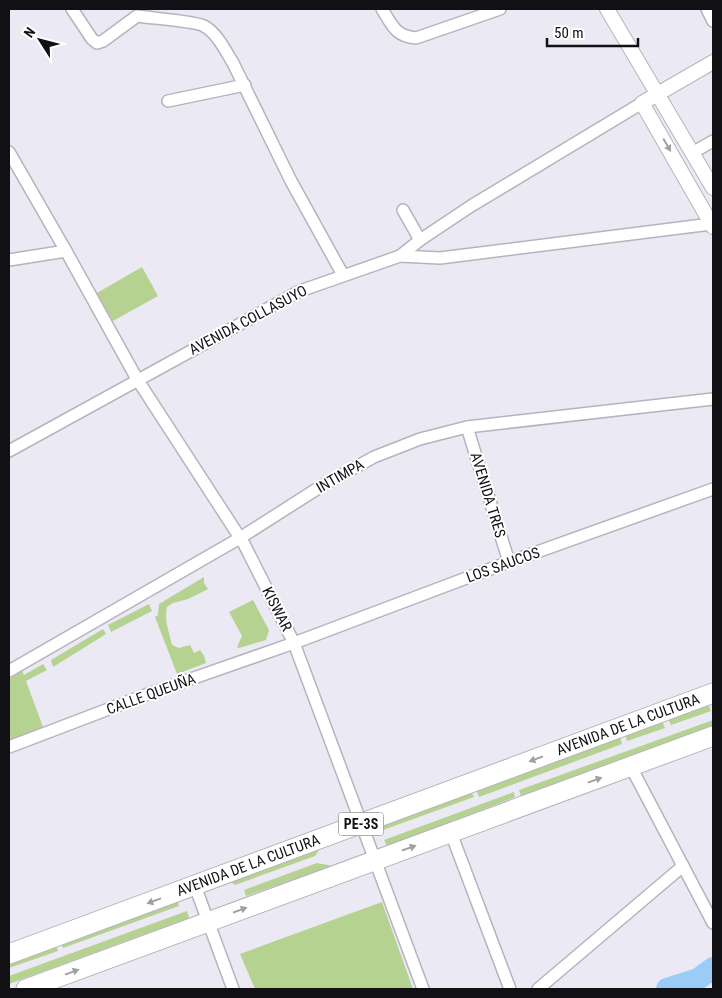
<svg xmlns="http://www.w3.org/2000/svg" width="722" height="998" viewBox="0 0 722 998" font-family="'Roboto Condensed',sans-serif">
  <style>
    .green { fill: #b5d291 }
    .water { fill: #99cdf8; stroke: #7094b4 }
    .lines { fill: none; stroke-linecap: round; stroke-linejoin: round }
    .river { stroke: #99cdf8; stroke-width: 22 }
    .minor-casing { stroke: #b6b3be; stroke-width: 14 }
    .tertiary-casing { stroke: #b6b3be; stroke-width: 16 }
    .trunk-casing { stroke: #b6b3be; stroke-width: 21 }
    .minor { stroke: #fff; stroke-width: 11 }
    .tertiary { stroke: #fff; stroke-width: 14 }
    .trunk { stroke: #fff; stroke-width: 19 }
    .oneway { fill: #a09fa1 }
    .labels { text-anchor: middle; stroke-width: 4; stroke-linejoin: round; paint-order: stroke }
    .shield { fill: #fff; stroke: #58585a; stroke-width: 1 }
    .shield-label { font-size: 14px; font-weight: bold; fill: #111014 }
    .street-label { font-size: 15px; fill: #111014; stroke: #fff }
  </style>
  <rect width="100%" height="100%" fill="#ebe9f3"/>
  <g class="green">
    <polygon points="142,267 158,296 113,321 97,293"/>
    <path d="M 204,577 L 204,583 L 208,589 L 188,599 L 173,603 L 167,607 C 164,621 169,631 172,645 L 179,648 L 190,645 L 194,653 L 200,650 L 204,656 L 206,663 L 177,674 L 155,617 L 158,615 L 159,604 Z"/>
    <polygon points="253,600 269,630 266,640 239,648 237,647 242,636 229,612"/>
    <polygon points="149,604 152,611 111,632 108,625"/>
    <polygon points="103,629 106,634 53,667 51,660"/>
    <polygon points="43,664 47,670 26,681 43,727 9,741 9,679 22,671 24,675"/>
    <polygon points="708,704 711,711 671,725 668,718"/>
    <polygon points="713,720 713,726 521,796 519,790"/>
    <polygon points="662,721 665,728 627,741 625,734"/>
    <polygon points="620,736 622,744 479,797 476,789"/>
    <polygon points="471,791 474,797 383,830 381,824"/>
    <polygon points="514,792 515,797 387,846 384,840"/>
    <polygon points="323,844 315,856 235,885 228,880"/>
    <polygon points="317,863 333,866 246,896 244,890"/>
    <polygon points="177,899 179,906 63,948 60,941"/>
    <polygon points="382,902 413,989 255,989 240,954"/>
    <polygon points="187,911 189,918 9,984 9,976"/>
    <polygon points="55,943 58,951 9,968 9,959"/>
  </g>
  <polygon class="water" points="713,968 713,981 701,989 667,989 698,979"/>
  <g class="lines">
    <polyline class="river" points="667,989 698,979 713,968"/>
    <defs>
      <g id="minor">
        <path d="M 72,9 L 92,39 L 97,43 L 103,41 L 137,16 C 149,18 196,21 204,26 C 217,33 225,50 233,63 L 291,181 L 343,275"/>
        <path d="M 382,9 C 392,25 395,36 416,38 L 500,9"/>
        <polyline points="707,9 713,21"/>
        <polyline points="168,101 245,85"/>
        <polyline points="9,152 66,251 137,379 244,544 294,643 423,989"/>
        <polyline points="692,153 713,141"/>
        <polyline points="403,210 420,240"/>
        <polyline points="400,256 440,258 711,224"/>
        <polyline points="9,260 66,251"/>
        <polyline points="467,427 509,562"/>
        <polyline points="9,451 300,291 400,256 420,240 471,206 642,103"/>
        <polyline points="9,671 240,538 320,487 374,457 420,439 467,427 713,399"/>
        <polyline points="9,747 148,694 294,643 509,562 713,489"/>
        <polyline points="631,767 713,923"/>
        <polyline points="451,833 510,989"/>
        <polyline points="195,886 233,989"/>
        <polyline points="538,989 683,866"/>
      </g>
      <g id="tertiary">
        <polyline points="607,9 713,188"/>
        <polyline points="713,62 642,103 713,227"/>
      </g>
      <g id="trunk">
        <path id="s1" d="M 9,954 L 713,693"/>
        <polyline points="26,989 713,736"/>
      </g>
    </defs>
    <use href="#minor" class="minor-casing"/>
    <use href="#tertiary" class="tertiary-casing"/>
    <use href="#trunk" class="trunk-casing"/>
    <use href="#minor" class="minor"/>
    <use href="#tertiary" class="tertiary"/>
    <use href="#trunk" class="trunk"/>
  </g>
  <defs><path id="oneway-solid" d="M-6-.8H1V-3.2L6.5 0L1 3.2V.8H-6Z" transform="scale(1.25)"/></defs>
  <g class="oneway">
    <use href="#oneway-solid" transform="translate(667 145) rotate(60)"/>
    <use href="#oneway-solid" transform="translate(536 759) rotate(160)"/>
    <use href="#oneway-solid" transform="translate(595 780) rotate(-20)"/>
    <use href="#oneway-solid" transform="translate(409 848) rotate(-19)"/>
    <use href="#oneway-solid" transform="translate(154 901) rotate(160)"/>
    <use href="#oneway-solid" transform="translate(240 910) rotate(-20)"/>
    <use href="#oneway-solid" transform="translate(72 972) rotate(-20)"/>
  </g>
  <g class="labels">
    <rect class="shield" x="338.5" y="812.5" width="45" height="23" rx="4"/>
    <g class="shield-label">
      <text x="361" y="829">PE-3S</text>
    </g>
    <g class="street-label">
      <text transform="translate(248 320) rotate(-28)" y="5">AVENIDA COLLASUYO</text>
      <text transform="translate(340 476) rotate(-30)" y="5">INTIMPA</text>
      <text transform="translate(488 495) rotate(73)" y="5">AVENIDA TRES</text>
      <text transform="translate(503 565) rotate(-20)" y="5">LOS SAUCOS</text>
      <text transform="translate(277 609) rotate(63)" y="5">KISWAR</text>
      <text transform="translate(151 694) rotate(-20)" y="5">CALLE QUEUÑA</text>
      <text dy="5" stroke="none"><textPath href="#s1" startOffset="660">AVENIDA DE LA CULTURA</textPath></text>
      <text dy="5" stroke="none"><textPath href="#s1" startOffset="255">AVENIDA DE LA CULTURA</textPath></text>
    </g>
  </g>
  <rect width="722" height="998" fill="none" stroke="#111014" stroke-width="20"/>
  <g transform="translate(40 40) rotate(306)" stroke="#ffffff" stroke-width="4" paint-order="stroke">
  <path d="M0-4L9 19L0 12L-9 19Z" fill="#111014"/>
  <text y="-8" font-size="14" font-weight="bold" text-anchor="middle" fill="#111014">N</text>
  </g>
  <path d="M547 38v8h91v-8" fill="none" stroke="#111014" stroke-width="2.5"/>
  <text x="554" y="38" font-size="15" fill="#111014" stroke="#ffffff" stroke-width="4" paint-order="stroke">50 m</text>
</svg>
